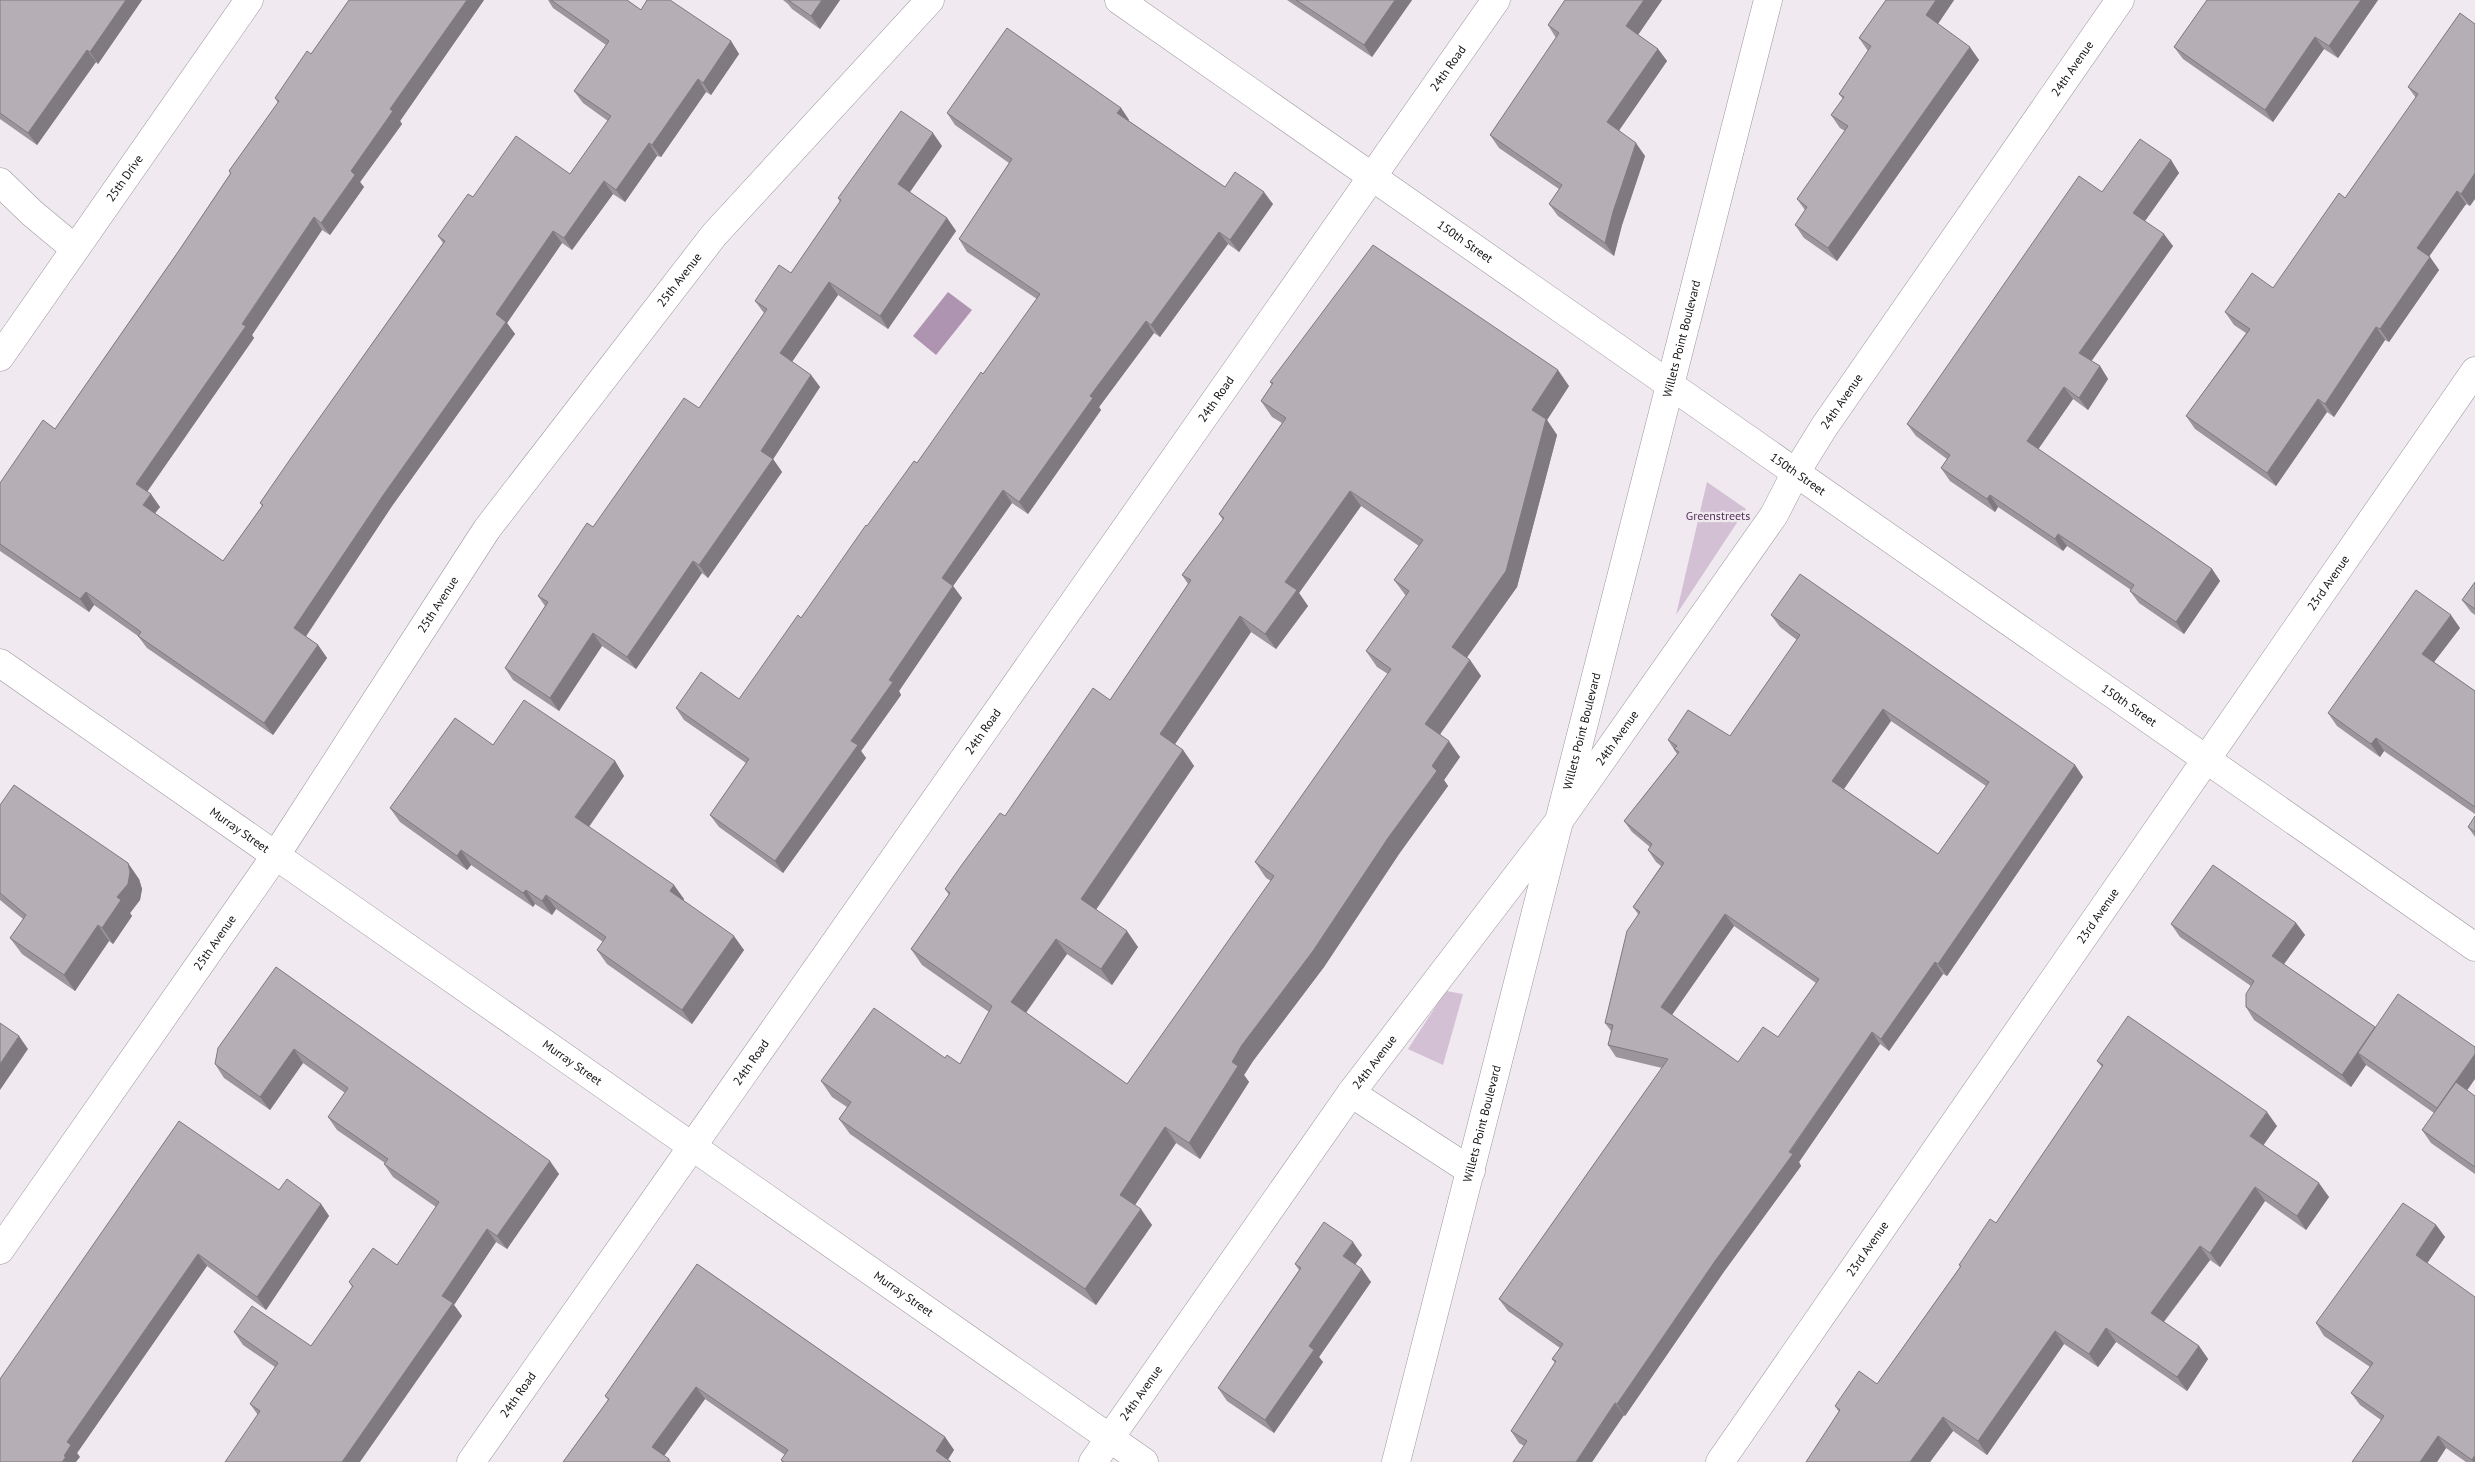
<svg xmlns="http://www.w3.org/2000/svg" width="2475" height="1462" viewBox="0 0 2475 1462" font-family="'PT Sans',sans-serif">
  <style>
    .green { fill: #d3c0d4 }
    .water { fill: #ae94b0 }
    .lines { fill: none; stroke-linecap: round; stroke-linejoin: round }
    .minor-casing { stroke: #9c969c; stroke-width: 29 }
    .minor { stroke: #fff; stroke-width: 28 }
    .wall { fill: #9c969c; fill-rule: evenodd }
    .shaded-wall { fill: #7f7a7f }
    .building { fill: #b5aeb5; stroke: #7f7a7f; fill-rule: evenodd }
    .labels { text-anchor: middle; stroke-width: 4.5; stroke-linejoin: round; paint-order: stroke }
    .street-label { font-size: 12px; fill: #151215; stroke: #f0e9f0 }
    .park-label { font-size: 12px; fill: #57335a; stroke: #f0e9f0 }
  </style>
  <rect width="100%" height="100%" fill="#f0e9f0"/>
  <g class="green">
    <polygon points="1707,482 1746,509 1676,615"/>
    <polygon points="1446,991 1463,994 1443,1065 1408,1049"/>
  </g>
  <polygon class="water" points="948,292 972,310 936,355 913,336"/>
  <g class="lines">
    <defs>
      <g id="minor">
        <path id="s1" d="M 1119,0 L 2475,947"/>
        <polyline points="0,182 32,213 74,248"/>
        <path id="s2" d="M 0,357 L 249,0"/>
        <path id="s3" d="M 0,663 L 1144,1462"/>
        <polyline points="1351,1093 1471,1171"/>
        <path id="s4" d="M 0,1250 L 276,855 L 487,529 L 714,235 L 930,0"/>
        <path id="s5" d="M 471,1462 L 1496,0"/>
        <path id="s6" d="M 1093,1462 L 1351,1093 L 1559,821 L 1774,515 L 1795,474 L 1824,427 L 2120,0"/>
        <path id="s7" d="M 1396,1462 L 1768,0"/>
        <path id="s8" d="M 1720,1462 L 2475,371"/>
      </g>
    </defs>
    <use href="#minor" class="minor-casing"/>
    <use href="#minor" class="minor"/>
  </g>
  <g class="wall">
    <polygon points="0,0 142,0 98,64 96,62 37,145 0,119"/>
    <polygon points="349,0 484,0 400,121 402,124 360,182 364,187 330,235 322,230 252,335 254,338 147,492 160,507 155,513 223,561 262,506 260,503 443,243 438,236 473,197 570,174 608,121 583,103 574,91 606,45 553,8 548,0 627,0 641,10 731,41 739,54 711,95 706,92 661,157 657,156 625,202 613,194 572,250 562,243 507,323 515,334 392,506 305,636 318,645 327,658 273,735 147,648 138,636 94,605 89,612 0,551 0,483 55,429 178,252 230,174 229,171 278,103 275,98 311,54"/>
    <polygon points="783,0 840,0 820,29 792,9 788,4"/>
    <polygon points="1287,0 1412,0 1372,57"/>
    <polygon points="1565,0 1662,0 1638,35 1658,49 1667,61 1619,130 1645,156 1622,225 1614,256 1558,216 1549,204 1559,189 1499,148 1490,135 1556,38 1548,25"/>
    <polygon points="1886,0 1954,0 1938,24 1979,60 1837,261 1804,238 1795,225 1805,210 1797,199 1845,131 1840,128 1831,115 1843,99 1839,94 1868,51 1859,38"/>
    <polygon points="2207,0 2378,0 2338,58 2324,49 2273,122 2183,59 2174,47"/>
    <polygon points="2460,13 2470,206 2466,204 2429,256 2439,270 2389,342 2385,340 2334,417 2327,412 2276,486 2195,429 2186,416 2246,333 2234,325 2225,312 2273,288 2345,198 2416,98 2408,87"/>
    <polygon points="1121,108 1129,120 1129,121 1225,187 1273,204 1239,252 1228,244 1160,337 1154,333 1099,407 1101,410 1028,514 1012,503 953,586 962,598 899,691 901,695 861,751 866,758 783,873 719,827 710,815 746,763 684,720 676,708 739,699 801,618 867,526 917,463 983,374 1037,299 967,252 959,239 1009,163 955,125 947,113"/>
    <polygon points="942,146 910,192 947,218 956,231 888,329 838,295 792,362 811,375 820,387 773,459 782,472 708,578 702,573 636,669 602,646 559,711 513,680 505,668 545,606 538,596 593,527 699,408 764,313 755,301 791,273 840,202 838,198"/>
    <polygon points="2171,160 2179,173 2145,221 2173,246 2091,361 2100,366 2108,379 2088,410 2073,399 2038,449 2212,569 2220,581 2184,634 2139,603 2130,591 2131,590 2067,546 2063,551 1998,507 1995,512 1950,481 1941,468 1947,459 1916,436 1907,424 2102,192"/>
    <path d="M 1270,382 L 1569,386 L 1547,420 L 1557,435 L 1517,587 L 1467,657 L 1470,660 L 1481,676 L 1440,734 L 1460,757 L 1444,780 L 1448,786 L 1399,854 L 1324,967 L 1253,1061 L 1244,1075 L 1249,1082 L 1200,1159 L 1176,1143 L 1135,1205 L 1152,1225 L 1096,1305 L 850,1134 L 839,1119 L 847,1107 L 832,1097 L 821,1081 L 945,1058 L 960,1064 L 989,1012 L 922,965 L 911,949 L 949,895 L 945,889 L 1005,816 L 1110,700 L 1188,584 L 1182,575 L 1223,520 L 1219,514 L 1282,423 L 1272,417 L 1261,401 L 1272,385 ZM 1361,506 L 1419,546 L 1394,580 L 1406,596 L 1366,651 L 1377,667 L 1388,674 L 1255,862 L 1266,878 L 1271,881 L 1127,1084 L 1026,1013 L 1067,954 L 1112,985 L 1138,947 L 1096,910 L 1194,766 L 1183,750 L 1175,744 L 1251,632 L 1276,649 L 1308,606 L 1299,593 Z"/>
    <polygon points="2475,582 2475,615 2471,612 2462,600"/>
    <path d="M 1771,615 L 2075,765 L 2083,777 L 1947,976 L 1943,974 L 1889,1051 L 1880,1044 L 1799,1162 L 1801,1166 L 1723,1273 L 1625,1416 L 1624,1415 L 1592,1462 L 1513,1462 L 1524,1446 L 1519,1443 L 1511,1431 L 1555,1363 L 1552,1359 L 1560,1348 L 1508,1311 L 1499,1299 L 1662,1068 L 1616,1057 L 1608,1045 L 1611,1031 L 1605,1023 L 1638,914 L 1633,907 L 1661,866 L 1656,862 L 1648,850 L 1650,847 L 1632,832 L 1624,821 L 1677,754 L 1668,740 L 1730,736 L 1797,640 L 1780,627 ZM 1891,721 L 1986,786 L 1938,854 L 1844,789 ZM 1734,926 L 1816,983 L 1778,1037 L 1738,1062 L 1672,1015 Z"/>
    <polygon points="2460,628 2434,662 2475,691 2475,814 2384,751 2380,757 2337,726 2328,713"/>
    <polygon points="493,745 615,761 624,776 589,827 684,899 683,900 744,950 692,1024 607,964 597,950 603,942 556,909 552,915 535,904 533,907 471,865 467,870 400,822 390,808"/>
    <polygon points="0,805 139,879 142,889 140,900 130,913 132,916 113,944 109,941 75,991 22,954 10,938 23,919 0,900"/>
    <polygon points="2475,816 2475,837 2468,827"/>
    <polygon points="2296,923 2305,935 2284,964 2475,1096 2475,1174 2431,1143 2422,1130 2434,1113 2366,1065 2351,1087 2254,1020 2246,1007 2251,986 2180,937 2171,924"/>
    <polygon points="276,967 559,1174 507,1249 496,1242 454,1305 462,1316 258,1415 250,1404 275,1367 243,1345 234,1332 311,1346 352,1287 349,1282 397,1265 436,1207 393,1177 384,1164 385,1163 337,1130 328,1117 345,1093 303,1063 270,1110 224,1078 215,1064"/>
    <polygon points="2097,1061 2277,1126 2263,1145 2329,1197 2306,1230 2265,1201 2220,1267 2210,1260 2164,1322 2199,1346 2208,1359 2187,1391 2116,1342 2098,1367 2064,1344 1987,1455 1953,1431 1930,1462 1806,1462 1839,1412 1835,1406 1877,1384 1960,1267 1959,1265 1996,1223 2102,1067"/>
    <polygon points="279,1190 321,1204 329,1216 266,1310 207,1266 77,1453 80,1457 0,1379"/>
    <polygon points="2436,1225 2445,1237 2427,1263 2475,1462 2466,1462 2446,1448 2437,1462 2352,1462 2381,1420 2360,1405 2351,1393 2370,1367 2324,1336 2316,1323"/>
    <polygon points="1362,1255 1355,1264 1371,1282 1319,1357 1323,1362 1274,1433 1227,1401 1218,1388 1299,1270 1295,1264"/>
    <polygon points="697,1264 945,1437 954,1450 948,1460 951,1462 782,1462 781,1460 785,1455 705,1399 664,1456 669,1459 671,1462 563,1462 608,1400 605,1396"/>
  </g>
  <g class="shaded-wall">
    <polygon points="126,0 142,0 98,64 90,52"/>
    <polygon points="467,0 484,0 400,121 402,124 360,182 364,187 330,235 321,223 351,171 390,109"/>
    <polygon points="822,0 840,0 820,29 811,16"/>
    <polygon points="1395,0 1412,0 1372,57 1364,45"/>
    <polygon points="1644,0 1662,0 1635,39 1626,26"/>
    <polygon points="1936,0 1954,0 1935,28 1926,15"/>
    <polygon points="2361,0 2378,0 2338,58 2329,46"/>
    <polygon points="2315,37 2324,49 2273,122 2265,110"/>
    <polygon points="731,41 739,54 711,95 703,83"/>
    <polygon points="1970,47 1979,60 1837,261 1828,248"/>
    <polygon points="1658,49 1667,61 1616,135 1607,122"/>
    <polygon points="87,50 96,62 37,145 28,133"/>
    <polygon points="698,79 706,92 661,157 652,145"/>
    <polygon points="1121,108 1129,120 1126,125 1117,113"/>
    <polygon points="933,133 942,146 907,196 898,184"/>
    <polygon points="649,143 657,156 625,202 616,190"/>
    <polygon points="1636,143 1645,156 1622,225 1614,256 1605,243 1613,212"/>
    <polygon points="2171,160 2179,173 2142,225 2133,213"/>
    <polygon points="2475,173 2475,199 2470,206 2461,194"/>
    <polygon points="604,181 613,194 572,250 564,238"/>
    <polygon points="2457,191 2466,204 2426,261 2417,248"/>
    <polygon points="1264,192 1273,204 1239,252 1230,240"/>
    <polygon points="314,217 322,230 252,335 254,338 144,496 136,484"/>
    <polygon points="947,218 956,231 888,329 880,316"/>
    <polygon points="553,231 562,243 507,323 515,334 392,506 303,641 294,628 496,314"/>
    <polygon points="1219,232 1228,244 1160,337 1151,325"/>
    <polygon points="2164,234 2173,246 2088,366 2079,353"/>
    <polygon points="2430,257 2439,270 2389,342 2380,329"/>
    <polygon points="829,282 838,295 789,366 780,353"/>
    <polygon points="1146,321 1154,333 1099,407 1101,410 1028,514 1019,502 1090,396"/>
    <polygon points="2376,327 2385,340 2334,417 2325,404"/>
    <polygon points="2100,366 2108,379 2088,410 2079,398"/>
    <polygon points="1558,370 1569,386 1547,420 1557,435 1517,587 1463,663 1452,647 1532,410"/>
    <polygon points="811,375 820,387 770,464 761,451"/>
    <polygon points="2064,387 2073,399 2035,454 2027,441"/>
    <polygon points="2318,399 2327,412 2276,486 2267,473"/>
    <polygon points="773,459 782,472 708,578 699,565"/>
    <polygon points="1003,490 1012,503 953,586 962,598 899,691 901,695 861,751 866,758 783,873 775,861 889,680 942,578"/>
    <polygon points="1350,491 1361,506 1299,593 1308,606 1276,649 1265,634 1285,582"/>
    <polygon points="151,494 160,507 152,517 143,505"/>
    <polygon points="1990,495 1998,507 1995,512 1987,499"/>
    <polygon points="2058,534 2067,546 2063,551 2055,539"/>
    <polygon points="693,561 702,573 636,669 627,657"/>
    <polygon points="2212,569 2220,581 2184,634 2176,622"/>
    <polygon points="86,592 94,605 89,612 80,599"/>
    <polygon points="2451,615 2460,628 2431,666 2422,654"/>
    <polygon points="1240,616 1251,632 1171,750 1160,734"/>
    <polygon points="593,633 602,646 559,711 550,698"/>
    <polygon points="318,645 327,658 273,735 264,723"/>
    <polygon points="1470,660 1481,676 1436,740 1425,724"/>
    <polygon points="1883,709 1891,721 1841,793 1832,781"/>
    <polygon points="2376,738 2384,751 2380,757 2371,744"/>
    <polygon points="1449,741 1460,757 1444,780 1448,786 1399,854 1324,967 1253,1061 1244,1075 1249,1082 1200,1159 1189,1143 1232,1062 1242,1045 1432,766"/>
    <polygon points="1183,750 1194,766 1092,915 1081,899"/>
    <polygon points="615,761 624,776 585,832 575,817"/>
    <polygon points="2075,765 2083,777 1947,976 1938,964"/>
    <polygon points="461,850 471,865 467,870 457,856"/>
    <polygon points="128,863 139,879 142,889 140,900 130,913 132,916 113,944 102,928 117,897"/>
    <polygon points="674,885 684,899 680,905 670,891"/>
    <polygon points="526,890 535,904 533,907 523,893"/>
    <polygon points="546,895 556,909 552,915 542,901"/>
    <polygon points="1725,914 1734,926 1669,1019 1661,1007"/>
    <polygon points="2296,923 2305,935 2281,968 2272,956"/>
    <polygon points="98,925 109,941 75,991 64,975"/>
    <polygon points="1127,931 1138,947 1112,985 1101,969"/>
    <polygon points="734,936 744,950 692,1024 682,1010"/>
    <polygon points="1056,939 1067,954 1022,1018 1011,1002"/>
    <polygon points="1935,962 1943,974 1889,1051 1881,1039"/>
    <polygon points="2375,1027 2358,1053 2366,1065 2351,1087 2342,1075"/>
    <polygon points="1872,1032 1880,1044 1799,1162 1801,1166 1723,1273 1625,1416 1617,1404"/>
    <polygon points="19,1036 28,1049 0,1090 0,1064"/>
    <polygon points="294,1049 303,1063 270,1110 260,1097"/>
    <polygon points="2475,1054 2475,1079 2446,1121 2437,1108"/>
    <polygon points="2267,1112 2277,1126 2260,1150 2250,1136"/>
    <polygon points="1165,1127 1176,1143 1131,1211 1120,1195"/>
    <polygon points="550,1161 559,1174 507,1249 497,1236"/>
    <polygon points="2319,1183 2329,1197 2306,1230 2297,1216"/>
    <polygon points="2255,1187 2265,1201 2220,1267 2210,1253"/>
    <polygon points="321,1204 329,1216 266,1310 257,1297"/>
    <polygon points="1141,1209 1152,1225 1096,1305 1085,1289"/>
    <polygon points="2436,1225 2445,1237 2424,1268 2416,1255"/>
    <polygon points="487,1229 496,1242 454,1305 462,1316 360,1462 342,1462 442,1296"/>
    <polygon points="1353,1242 1362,1255 1352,1269 1343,1256"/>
    <polygon points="2200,1246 2210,1260 2160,1326 2151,1313"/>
    <polygon points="198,1254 207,1266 77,1453 80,1457 76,1462 62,1462 67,1442"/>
    <polygon points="1362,1269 1371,1282 1319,1357 1323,1362 1274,1433 1265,1420 1309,1346"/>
    <polygon points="2106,1328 2116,1342 2098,1367 2089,1354"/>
    <polygon points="2055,1331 2064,1344 1987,1455 1978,1441"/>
    <polygon points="2199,1346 2208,1359 2187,1391 2177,1377"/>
    <polygon points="696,1387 705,1399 661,1460 652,1447"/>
    <polygon points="1615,1403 1624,1415 1592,1462 1576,1462"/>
    <polygon points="1943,1417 1953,1431 1930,1462 1910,1462"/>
    <polygon points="2438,1436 2446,1448 2437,1462 2420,1462"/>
    <polygon points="945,1437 954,1450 946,1462 936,1451"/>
    <polygon points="2475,1455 2475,1462 2473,1462 2472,1460"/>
  </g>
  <g class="building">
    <polygon points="0,0 126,0 90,52 87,50 28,133 0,113"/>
    <polygon points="349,0 467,0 390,109 393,111 351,171 355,175 321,223 314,217 242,324 246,326 136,484 151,494 143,505 223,561 263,505 260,503 291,458 445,241 438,236 468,194 473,197 516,136 570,174 611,116 574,91 609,41 551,0 627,0 641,10 647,0 670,0 731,41 703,83 698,79 652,145 649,143 616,190 604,181 564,238 553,231 496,314 506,322 384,494 294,628 318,645 264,723 138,636 141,632 86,592 80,599 0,544 0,483 43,420 55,429 178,252 231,173 229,171 279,101 275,98 307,51 311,54"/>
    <polygon points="788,0 822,0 811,16"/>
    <polygon points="1296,0 1395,0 1364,45"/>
    <polygon points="1565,0 1644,0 1626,26 1658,49 1607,122 1636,143 1613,212 1605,243 1549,204 1562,185 1490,135 1559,33 1548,25"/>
    <polygon points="1886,0 1936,0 1926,15 1970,47 1828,248 1795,225 1807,207 1797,199 1848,126 1831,115 1844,97 1839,94 1871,46 1859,38"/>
    <polygon points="2207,0 2361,0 2329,46 2315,37 2265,110 2174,47"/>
    <polygon points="2460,13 2475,24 2475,173 2461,194 2457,191 2417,248 2430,257 2380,329 2376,327 2325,404 2318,399 2267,473 2186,416 2250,329 2225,312 2252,273 2273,288 2339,193 2345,198 2418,94 2408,87"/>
    <polygon points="1007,28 1121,108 1117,113 1225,187 1235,172 1264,192 1230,240 1219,232 1151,325 1146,321 1090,396 1093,398 1019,502 1003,490 942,578 953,586 889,680 893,682 851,741 858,745 775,861 710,815 749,759 676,708 701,672 739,699 798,615 801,618 866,525 867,526 914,461 917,463 981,372 983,374 1040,294 959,239 1012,159 947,113"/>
    <polygon points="901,111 933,133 898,184 947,218 880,316 829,282 780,353 811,375 761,451 773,459 699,565 693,561 627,657 593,633 550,698 505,668 548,602 538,596 587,523 593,527 684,398 699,408 767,309 755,301 779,265 791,273 841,200 838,198"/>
    <polygon points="2140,139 2171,160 2133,213 2164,234 2079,353 2100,366 2079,398 2064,387 2027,441 2212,569 2176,622 2130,591 2134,585 2058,534 2055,539 1990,495 1987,499 1941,468 1950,455 1907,424 2079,176 2102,192"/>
    <path d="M 1373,245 L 1558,370 L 1532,410 L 1546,419 L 1506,571 L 1452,647 L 1470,660 L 1425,724 L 1449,741 L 1432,766 L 1437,771 L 1388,838 L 1313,951 L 1242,1045 L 1232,1062 L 1238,1066 L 1189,1143 L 1165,1127 L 1120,1195 L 1141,1209 L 1085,1289 L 839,1119 L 851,1102 L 821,1081 L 874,1008 L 945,1058 L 947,1055 L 960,1064 L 992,1006 L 911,949 L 950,893 L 945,889 L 961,866 L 1000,813 L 1005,816 L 1093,688 L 1110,700 L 1191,580 L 1182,575 L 1224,518 L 1219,514 L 1286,418 L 1261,401 L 1273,383 L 1270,382 ZM 1350,491 L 1423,540 L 1394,580 L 1409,591 L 1366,651 L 1391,669 L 1255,862 L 1274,876 L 1127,1084 L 1011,1002 L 1056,939 L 1101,969 L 1127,931 L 1081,899 L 1183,750 L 1160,734 L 1240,616 L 1265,634 L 1297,590 L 1285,582 Z"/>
    <path d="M 1800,574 L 2075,765 L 1938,964 L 1935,962 L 1881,1039 L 1872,1032 L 1789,1152 L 1793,1154 L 1715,1261 L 1617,1404 L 1615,1403 L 1576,1462 L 1513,1462 L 1527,1441 L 1511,1431 L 1556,1361 L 1552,1359 L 1563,1344 L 1499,1299 L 1668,1059 L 1608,1045 L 1613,1025 L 1605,1023 L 1627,931 L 1640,912 L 1633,907 L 1664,863 L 1648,850 L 1652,844 L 1624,821 L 1679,752 L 1674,749 L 1677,746 L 1668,740 L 1688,710 L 1730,736 L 1800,635 L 1771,615 ZM 1883,709 L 1989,782 L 1938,854 L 1832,781 ZM 1725,914 L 1819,979 L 1778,1037 L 1763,1027 L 1738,1062 L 1661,1007 Z"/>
    <polygon points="2475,582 2475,609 2462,600"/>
    <polygon points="2416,590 2451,615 2422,654 2475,691 2475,807 2376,738 2371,744 2328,713"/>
    <polygon points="524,700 615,761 575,817 674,885 670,891 734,936 682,1010 597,950 606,937 546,895 542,901 526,890 523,893 461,850 457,856 390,808 455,718 493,745"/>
    <polygon points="14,785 128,863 130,872 128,884 117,897 121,900 102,928 98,925 64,975 10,938 26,915 0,893 0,805"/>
    <polygon points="2475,816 2475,832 2468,827"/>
    <polygon points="2213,865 2296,923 2272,956 2375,1027 2342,1075 2246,1007 2246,994 2254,981 2171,924"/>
    <polygon points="276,967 550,1161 497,1236 487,1229 442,1296 453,1303 342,1462 225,1462 260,1411 250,1404 278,1363 234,1332 252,1306 311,1346 353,1286 349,1282 373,1248 397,1265 439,1202 384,1164 388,1159 328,1117 348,1088 294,1049 260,1097 215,1064 218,1048"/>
    <polygon points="2398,994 2475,1047 2475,1054 2437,1108 2358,1053"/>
    <polygon points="2128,1016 2267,1112 2250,1136 2319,1183 2297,1216 2255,1187 2210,1253 2200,1246 2151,1313 2199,1346 2177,1377 2106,1328 2089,1354 2055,1331 1978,1441 1943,1417 1910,1462 1806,1462 1840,1410 1835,1406 1859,1371 1877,1384 1961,1266 1959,1265 1990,1219 1996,1223 2103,1065 2097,1061"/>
    <polygon points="0,1023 19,1036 0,1064"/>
    <polygon points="2456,1082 2475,1096 2475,1167 2422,1130"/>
    <polygon points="179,1121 279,1190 287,1179 321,1204 257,1297 198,1254 67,1442 71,1445 64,1456 66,1457 62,1462 0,1462 0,1379"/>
    <polygon points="2403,1203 2436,1225 2416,1255 2475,1297 2475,1455 2472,1460 2438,1436 2420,1462 2352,1462 2384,1416 2351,1393 2373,1363 2316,1323"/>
    <polygon points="1324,1222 1353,1242 1343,1256 1362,1269 1309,1346 1314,1350 1265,1420 1218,1388 1301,1268 1295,1264"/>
    <polygon points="697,1264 945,1437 936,1451 951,1462 784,1462 781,1460 788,1450 696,1387 652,1447 669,1459 667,1462 563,1462 609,1399 605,1396"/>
  </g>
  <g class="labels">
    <g class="street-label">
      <text dy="4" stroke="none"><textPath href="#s5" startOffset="1702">24th Road</textPath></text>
      <text dy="4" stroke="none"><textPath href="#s6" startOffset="1704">24th Avenue</textPath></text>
      <text dy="4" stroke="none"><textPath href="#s2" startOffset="218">25th Drive</textPath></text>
      <text dy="4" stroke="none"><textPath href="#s1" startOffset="422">150th Street</textPath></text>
      <text dy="4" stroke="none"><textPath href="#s4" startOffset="1185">25th Avenue</textPath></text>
      <text dy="4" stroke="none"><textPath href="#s7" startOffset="1159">Willets Point Boulevard</textPath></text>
      <text dy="4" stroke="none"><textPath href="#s5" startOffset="1298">24th Road</textPath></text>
      <text dy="4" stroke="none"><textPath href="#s6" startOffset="1299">24th Avenue</textPath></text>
      <text dy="4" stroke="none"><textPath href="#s1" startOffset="828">150th Street</textPath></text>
      <text dy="4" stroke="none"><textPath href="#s8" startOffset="1069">23rd Avenue</textPath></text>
      <text dy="4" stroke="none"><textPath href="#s4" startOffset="780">25th Avenue</textPath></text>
      <text dy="4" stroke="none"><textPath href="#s1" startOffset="1232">150th Street</textPath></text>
      <text dy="4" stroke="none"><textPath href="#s5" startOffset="892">24th Road</textPath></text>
      <text dy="4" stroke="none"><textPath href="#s7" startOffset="754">Willets Point Boulevard</textPath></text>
      <text dy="4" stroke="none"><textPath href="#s6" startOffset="894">24th Avenue</textPath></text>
      <text dy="4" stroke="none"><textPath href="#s3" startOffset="292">Murray Street</textPath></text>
      <text dy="4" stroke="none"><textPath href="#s8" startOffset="664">23rd Avenue</textPath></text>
      <text dy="4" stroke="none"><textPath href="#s4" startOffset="375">25th Avenue</textPath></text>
      <text dy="4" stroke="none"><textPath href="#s3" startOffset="698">Murray Street</textPath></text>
      <text dy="4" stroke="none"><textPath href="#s5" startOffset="488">24th Road</textPath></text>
      <text dy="4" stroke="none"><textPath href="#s6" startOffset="489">24th Avenue</textPath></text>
      <text dy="4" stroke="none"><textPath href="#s7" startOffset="349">Willets Point Boulevard</textPath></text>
      <text dy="4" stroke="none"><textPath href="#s8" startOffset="259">23rd Avenue</textPath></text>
      <text dy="4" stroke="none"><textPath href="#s3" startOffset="1102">Murray Street</textPath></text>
      <text dy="4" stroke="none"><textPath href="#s5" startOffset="82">24th Road</textPath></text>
      <text dy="4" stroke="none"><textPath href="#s6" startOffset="84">24th Avenue</textPath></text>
    </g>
    <g class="park-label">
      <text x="1718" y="520">Greenstreets</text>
    </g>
  </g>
</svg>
